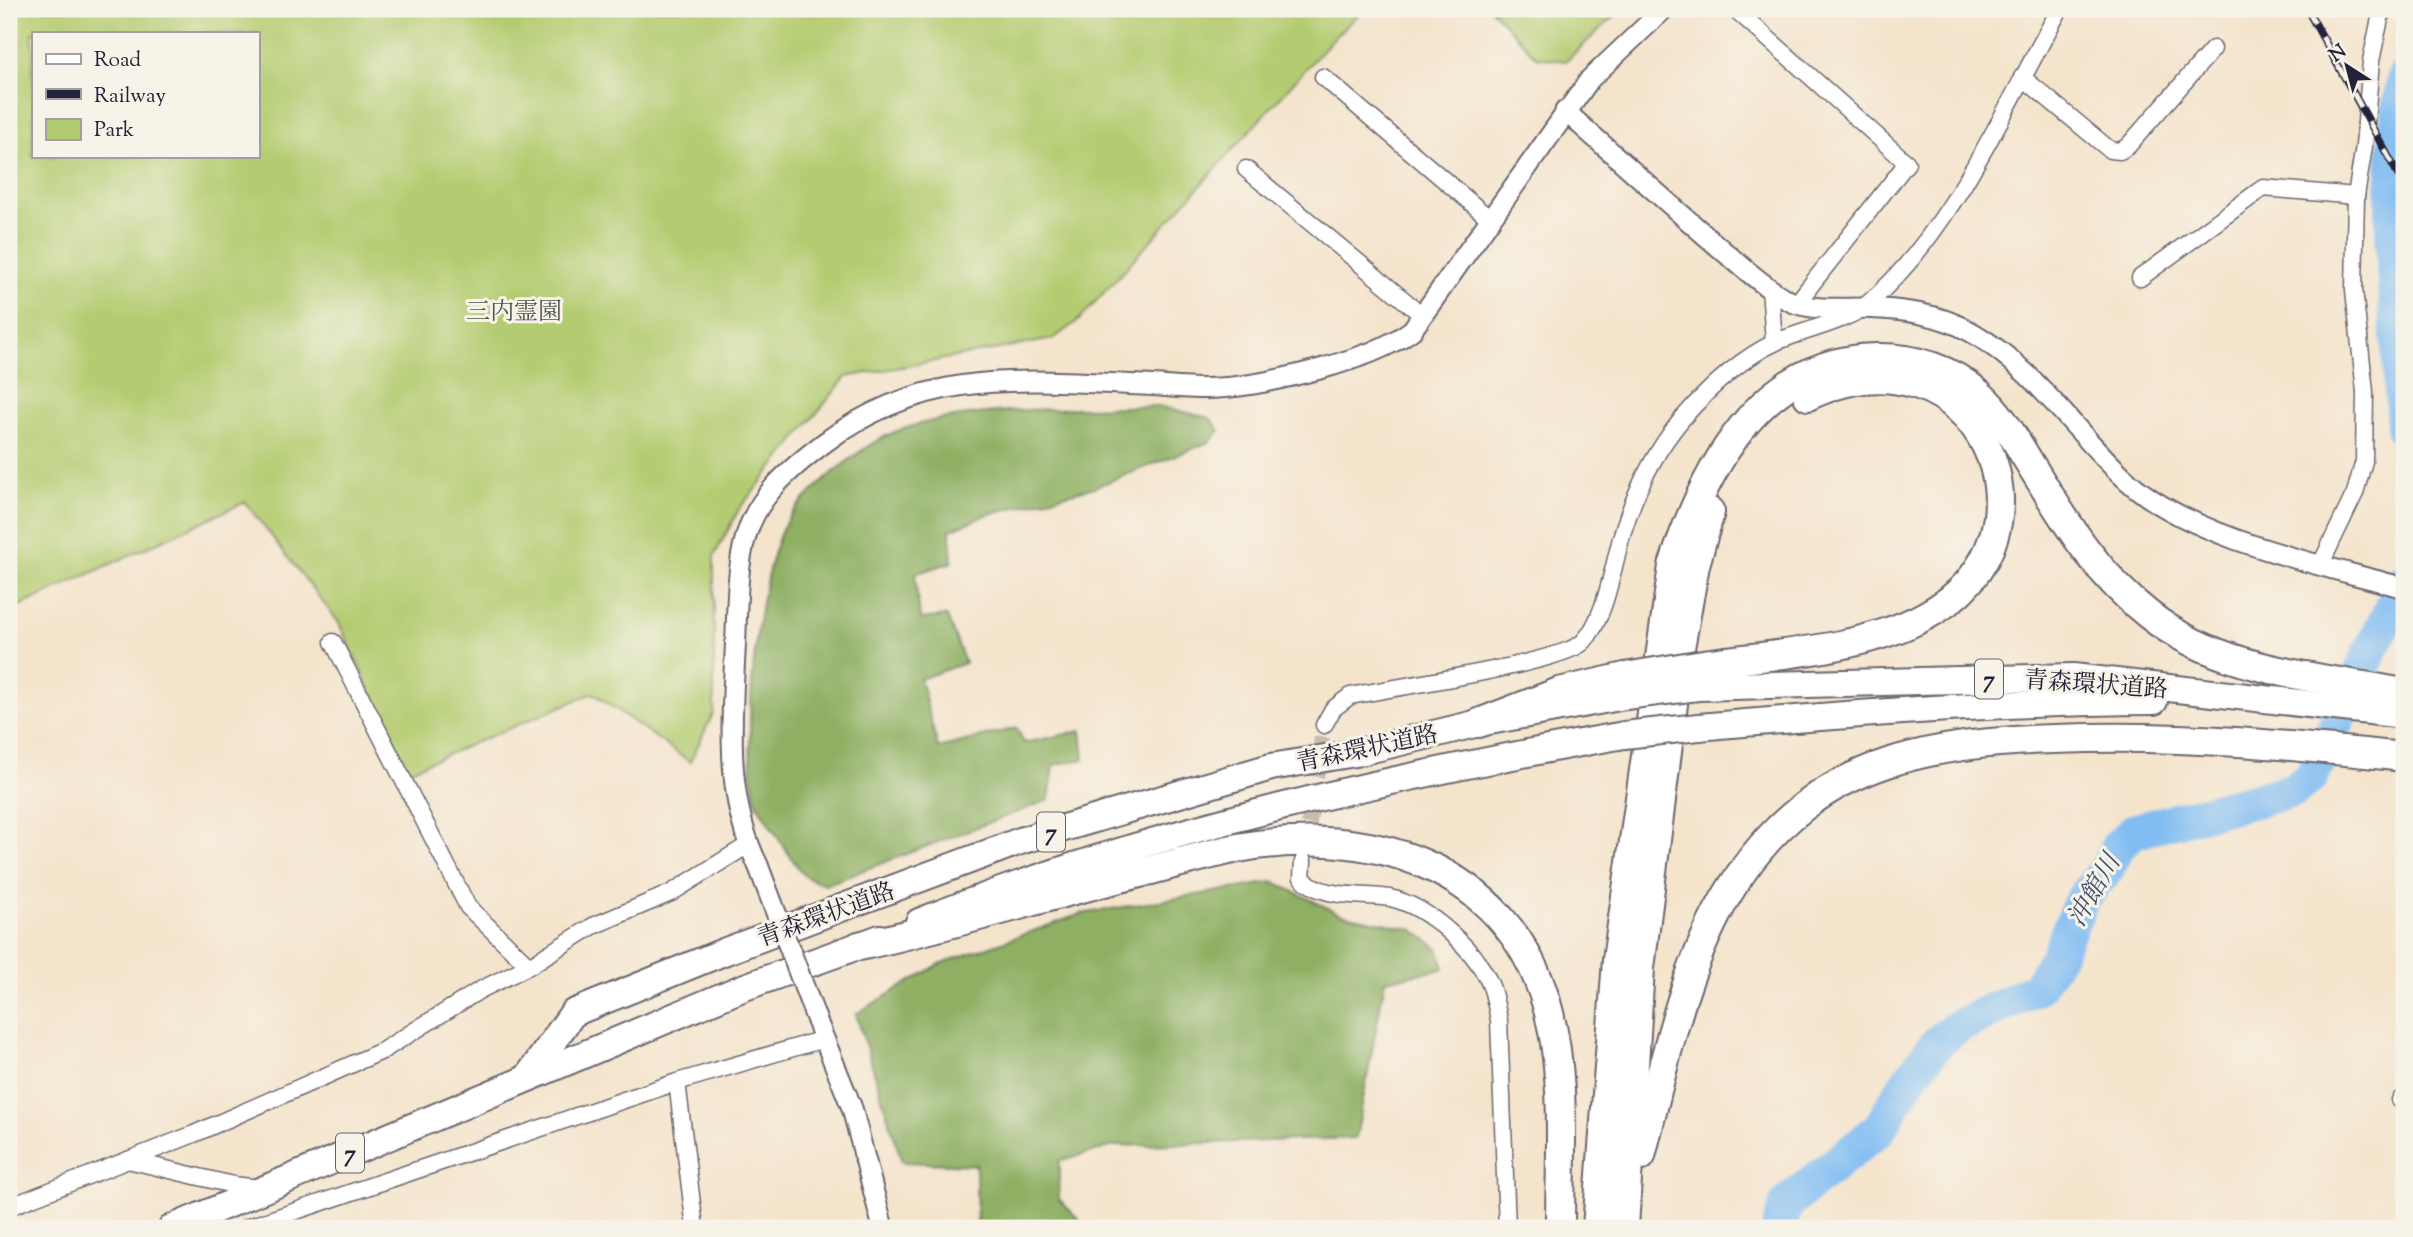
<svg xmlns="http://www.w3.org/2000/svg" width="2413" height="1237" viewBox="0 0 2413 1237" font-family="'Sorts Mill Goudy','Noto Serif JP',serif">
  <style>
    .green { fill: #b4cc71; stroke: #6b7756; stroke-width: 2; fill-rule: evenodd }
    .forest { fill: #8fb063; stroke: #58694f; stroke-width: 2 }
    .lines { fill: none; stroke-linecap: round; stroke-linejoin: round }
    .river { stroke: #81bdf3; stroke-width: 35 }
    .minor-tunnel { stroke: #cabdaf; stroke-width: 16; stroke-dasharray: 16 8; stroke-linecap: butt }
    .minor-casing { stroke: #6c666e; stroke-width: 19 }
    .tertiary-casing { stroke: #6c666e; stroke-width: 23 }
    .trunk-casing { stroke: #6c666e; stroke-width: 30 }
    .motorway-casing { stroke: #6c666e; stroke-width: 32 }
    .minor { stroke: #fff; stroke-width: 16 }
    .tertiary { stroke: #fff; stroke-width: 19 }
    .trunk { stroke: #fff; stroke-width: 26 }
    .motorway { stroke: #fff; stroke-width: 28 }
    .rail-casing { stroke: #22223b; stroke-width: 8 }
    .rail { stroke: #f7f3e8; stroke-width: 5; stroke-dasharray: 16; stroke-linecap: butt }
    .tertiary-bridge-casing { stroke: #6c666e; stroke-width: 23; stroke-linecap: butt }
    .trunk-bridge-casing { stroke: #6c666e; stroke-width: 30; stroke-linecap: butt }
    .motorway-bridge-casing { stroke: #6c666e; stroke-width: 32; stroke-linecap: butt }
    .tertiary-bridge { stroke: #fff; stroke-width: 19 }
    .trunk-bridge { stroke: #fff; stroke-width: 26 }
    .motorway-bridge { stroke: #fff; stroke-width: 28 }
    .labels { text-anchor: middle; stroke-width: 6; stroke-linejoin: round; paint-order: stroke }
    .shield { fill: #f7f3e8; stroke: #62616f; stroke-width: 2 }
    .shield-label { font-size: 23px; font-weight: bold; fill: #22223b }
    .park-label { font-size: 24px; fill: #4e554b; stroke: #f7f3e8 }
    .street-label { font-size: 24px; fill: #22223b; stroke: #f7f3e8 }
    .water-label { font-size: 26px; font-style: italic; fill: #3e5072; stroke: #f7f3e8 }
  </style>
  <rect width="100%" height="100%" fill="#f7f3e8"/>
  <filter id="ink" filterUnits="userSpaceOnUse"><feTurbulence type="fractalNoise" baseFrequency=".0143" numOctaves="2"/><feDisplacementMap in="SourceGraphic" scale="14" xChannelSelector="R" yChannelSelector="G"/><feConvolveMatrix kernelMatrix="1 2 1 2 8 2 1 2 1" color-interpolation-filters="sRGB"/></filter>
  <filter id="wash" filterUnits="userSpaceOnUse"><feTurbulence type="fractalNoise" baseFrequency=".00686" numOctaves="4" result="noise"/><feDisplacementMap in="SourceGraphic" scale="28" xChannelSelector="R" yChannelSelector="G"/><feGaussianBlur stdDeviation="1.57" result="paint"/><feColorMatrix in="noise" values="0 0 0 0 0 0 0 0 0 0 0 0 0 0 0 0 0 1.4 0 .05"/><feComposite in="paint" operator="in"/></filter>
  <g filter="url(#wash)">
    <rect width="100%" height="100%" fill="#f4e4cc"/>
    <g class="green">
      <path d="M 9,9 L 1365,9 L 1337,34 L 1080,319 L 1053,339 L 846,377 L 739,509 L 714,556 L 714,712 L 690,762 L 593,693 L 408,771 L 339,623 L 245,502 L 9,611 ZM 33,33 L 257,33 L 257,156 L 33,156 Z"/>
      <polygon points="1491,9 1622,9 1566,61 1536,57"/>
    </g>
    <g class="forest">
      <path d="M 1157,406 L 1210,418 L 1220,431 L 1210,442 L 1095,487 L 989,514 L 950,530 L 952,562 L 915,574 L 920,619 L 947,616 L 965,663 L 920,679 L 938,748 L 1017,728 L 1024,743 L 1081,731 L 1084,759 L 1054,765 L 1049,800 L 825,885 C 819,882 810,880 805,876 C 799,871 758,808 756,801 C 741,740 756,585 783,528 C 798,498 854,453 884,437 C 945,405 1085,409 1157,406 Z"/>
      <polygon points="1274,882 1340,914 1412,929 1438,948 1444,969 1385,980 1356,1138 1114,1146 1059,1161 1059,1199 1087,1228 977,1228 976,1165 902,1162 856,1014 940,964 1081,914"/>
    </g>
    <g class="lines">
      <g class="river">
        <path d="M 2404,78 C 2382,201 2397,308 2404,431"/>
        <polyline points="1779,1228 1787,1203 1879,1129 1905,1085 1936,1044 1955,1028 2037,988 2058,955 2082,899 2108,867 2118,846 2134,831 2291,791 2311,777 2404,581"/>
      </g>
    </g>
  </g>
  <g filter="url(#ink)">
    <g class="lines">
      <polyline class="minor-tunnel" points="1305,848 1324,725"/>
      <defs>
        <g id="minor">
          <polyline points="1735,9 1907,163 1796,304"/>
          <polyline points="1323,77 1490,219"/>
          <polyline points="2022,77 2110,150 2120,151 2128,146 2213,49"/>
          <polyline points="1246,169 1422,315"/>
          <polyline points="2140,278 2263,188 2356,196"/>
          <polyline points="1770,287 1774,343"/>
          <polyline points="2320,566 2355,493 2364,461 2365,392 2354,290 2356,196 2364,146 2371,61 2382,9"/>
          <polyline points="333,642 468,907 529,966"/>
          <path d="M 1324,725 L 1333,709 L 1350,696 C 1390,688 1562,663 1583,642 C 1608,617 1614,555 1626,522 C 1638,486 1657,449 1682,419 C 1708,389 1739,359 1776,342 C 1799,332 1847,321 1865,306 C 1951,235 2005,106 2060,9"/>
          <path d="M 1303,861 L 1302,878 C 1323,900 1362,893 1390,898 C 1428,906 1479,952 1492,989 C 1495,999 1497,1010 1499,1020 L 1507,1228"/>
          <polyline points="677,1082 695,1228"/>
          <polyline points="2400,1100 2404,1103"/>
          <polyline points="128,1160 233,1185 260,1188"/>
          <polyline points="9,1207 194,1134 382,1051 480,990 529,966 593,926 671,893 748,845"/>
          <polyline points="246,1228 677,1082 824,1039"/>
        </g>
        <g id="tertiary">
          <path d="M 1565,111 C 1619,159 1673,208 1728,255 C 1746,270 1776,297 1797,304 C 1818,310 1839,308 1860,308 C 1900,309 1939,313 1973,333 C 2037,370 2075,434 2129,482 C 2193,539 2323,565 2404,588"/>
          <path d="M 758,865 C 722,793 733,709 736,632 C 739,533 742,505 824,443 C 925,367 1024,380 1143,385 C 1168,386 1194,390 1218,388 C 1255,386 1289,377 1324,368 C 1356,358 1385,350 1412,330 L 1590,79 L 1664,9"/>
          <polyline points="817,1021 852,1108 883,1228"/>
        </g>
        <g id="trunk">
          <polyline points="1698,687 2073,677 2404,715"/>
          <path d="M 1699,727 C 1850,714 2002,702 2154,701"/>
          <path d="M 919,922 C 1146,831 1384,778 1624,735"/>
          <polyline points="527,1078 573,1013 726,951 1023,840 1271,767 1355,753 1479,723 1625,696"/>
          <polyline points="172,1228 742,988 880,938"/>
        </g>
        <g id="motorway">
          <path d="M 1697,665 C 1771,654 1858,652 1925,616 C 2075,536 1977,315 1808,396"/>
          <polyline points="1479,723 1559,692 1625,677"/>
          <path d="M 859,946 C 947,927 1033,900 1120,878 C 1159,869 1198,856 1238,848 C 1367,824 1505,864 1546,1002 C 1567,1074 1560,1154 1560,1228"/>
          <path d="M 1641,1156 C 1664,1066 1682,967 1732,887 C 1817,752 1943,741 2088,738 C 2196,736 2297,746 2404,757"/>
          <path d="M 1597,1228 L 1617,960 L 1673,566 C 1704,470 1760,360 1876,358 C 1913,357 1951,369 1979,394 C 2004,416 2019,447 2037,475 C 2069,528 2100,577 2149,615 C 2221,672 2317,676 2404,693"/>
          <polyline points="1624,1228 1640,968 1680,648 1695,565 1710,512"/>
        </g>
      </defs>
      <use href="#minor" class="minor-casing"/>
      <use href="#tertiary" class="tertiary-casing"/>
      <use href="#trunk" class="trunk-casing"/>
      <use href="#motorway" class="motorway-casing"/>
      <use href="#minor" class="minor"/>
      <use href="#tertiary" class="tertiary"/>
      <use href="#trunk" class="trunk"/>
      <use href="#motorway" class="motorway"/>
      <defs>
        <polyline id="rail" points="2307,9 2404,185"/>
      </defs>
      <use href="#rail" class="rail-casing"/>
      <use href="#rail" class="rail"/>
      <defs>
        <polyline id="tertiary-bridge" points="758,865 817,1021"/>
        <g id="trunk-bridge">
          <polyline points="1625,696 1698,687"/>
          <polyline points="1624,735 1699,727"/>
        </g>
        <polyline id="motorway-bridge" points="1625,677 1697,665"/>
      </defs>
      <use href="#tertiary-bridge" class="tertiary-bridge-casing"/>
      <use href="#trunk-bridge" class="trunk-bridge-casing"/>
      <use href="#motorway-bridge" class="motorway-bridge-casing"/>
      <use href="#tertiary-bridge" class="tertiary-bridge"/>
      <use href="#trunk-bridge" class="trunk-bridge"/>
      <use href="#motorway-bridge" class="motorway-bridge"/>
    </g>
  </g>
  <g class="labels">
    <g class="shield">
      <rect x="1975" y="659.5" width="28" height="39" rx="5"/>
      <rect x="1037" y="812.5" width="28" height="39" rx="5"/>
      <rect x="336" y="1133.5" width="28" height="39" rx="5"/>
    </g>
    <g class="shield-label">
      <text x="1989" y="687">7</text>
      <text x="1051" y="840">7</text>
      <text x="350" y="1161">7</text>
    </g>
    <g class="park-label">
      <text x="514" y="319">三内霊園</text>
    </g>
    <g class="street-label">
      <text transform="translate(2096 684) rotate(4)" y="8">青森環状道路</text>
      <text transform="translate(1367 748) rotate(-12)" y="8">青森環状道路</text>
      <text transform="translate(826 914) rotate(-20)" y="8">青森環状道路</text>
    </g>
    <g class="water-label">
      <text transform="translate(2093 890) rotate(-60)" y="9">沖館川</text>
    </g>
  </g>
  <rect width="2413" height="1237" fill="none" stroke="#f7f3e8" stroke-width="35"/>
  <rect x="32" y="32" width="228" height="126" fill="#f7f3e8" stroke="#a29fa3" stroke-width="2"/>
  <rect x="46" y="54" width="35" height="10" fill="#ffffff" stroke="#a29fa3" stroke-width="2"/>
  <text x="94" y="66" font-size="21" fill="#22223b">Road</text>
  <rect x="46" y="89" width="35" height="10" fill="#22223b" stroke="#a29fa3" stroke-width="2"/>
  <text x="94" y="102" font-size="21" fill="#22223b">Railway</text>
  <rect x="46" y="119" width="35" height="21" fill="#b4cc71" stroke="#a29fa3" stroke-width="2"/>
  <text x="94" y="136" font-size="21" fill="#22223b">Park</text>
  <g transform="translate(2347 66) rotate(324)" stroke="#f7f3e8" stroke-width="5" paint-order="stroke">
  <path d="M0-5L12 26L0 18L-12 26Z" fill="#22223b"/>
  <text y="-10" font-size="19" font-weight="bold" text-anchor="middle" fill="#22223b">N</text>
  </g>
</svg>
